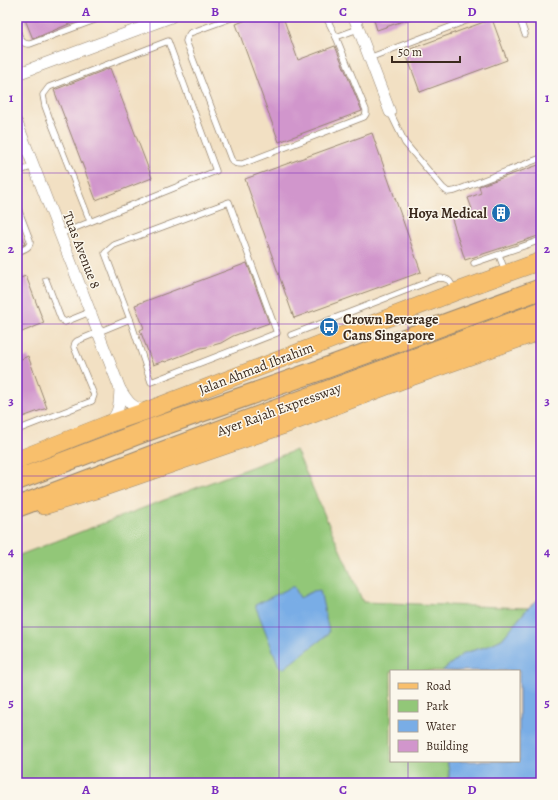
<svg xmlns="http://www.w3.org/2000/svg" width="558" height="800" viewBox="0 0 558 800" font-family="Alegreya,serif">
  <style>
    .green { fill: #92c778; stroke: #66784b }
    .water { fill: #79ade6; stroke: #5a6c82 }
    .building { fill: #d196cc }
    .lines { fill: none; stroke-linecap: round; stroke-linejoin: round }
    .lane-casing { stroke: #968570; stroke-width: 7 }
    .street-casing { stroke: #968570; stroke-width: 12 }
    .primary-casing { stroke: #968570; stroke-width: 18 }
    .highway-casing { stroke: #968570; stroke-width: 22 }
    .lane { stroke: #fff; stroke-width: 5.5 }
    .street { stroke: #fff; stroke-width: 11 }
    .primary { stroke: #f8bf6c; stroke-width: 17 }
    .highway { stroke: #f8bf6c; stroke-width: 20 }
    .grid { fill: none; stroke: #7b2cbf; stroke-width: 1; stroke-opacity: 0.55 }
    .labels { text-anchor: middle; stroke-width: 3; stroke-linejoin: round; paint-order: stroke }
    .poi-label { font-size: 14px; font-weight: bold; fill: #3b2a1e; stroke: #fbf7ec; text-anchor: end }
    .street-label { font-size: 14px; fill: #3b2a1e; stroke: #fbf7ec }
    .neatline { fill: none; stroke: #7b2cbf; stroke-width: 1.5 }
    .grid-label { font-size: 13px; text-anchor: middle; font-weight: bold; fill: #7b2cbf }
  </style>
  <rect width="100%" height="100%" fill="#fbf7ec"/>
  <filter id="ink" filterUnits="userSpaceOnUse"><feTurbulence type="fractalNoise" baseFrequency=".025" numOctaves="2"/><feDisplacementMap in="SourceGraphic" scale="8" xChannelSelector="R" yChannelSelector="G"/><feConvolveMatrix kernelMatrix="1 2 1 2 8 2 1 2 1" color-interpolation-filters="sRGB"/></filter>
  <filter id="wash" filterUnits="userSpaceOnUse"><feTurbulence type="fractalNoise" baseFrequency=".012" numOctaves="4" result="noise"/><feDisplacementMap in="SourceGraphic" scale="16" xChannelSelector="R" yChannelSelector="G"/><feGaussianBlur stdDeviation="0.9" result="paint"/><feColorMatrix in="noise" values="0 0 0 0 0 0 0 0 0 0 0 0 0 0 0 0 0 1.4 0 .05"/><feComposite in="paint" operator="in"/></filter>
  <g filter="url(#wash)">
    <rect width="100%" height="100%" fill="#f2e0c3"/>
    <polygon class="green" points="296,450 363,602 528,608 502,639 485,647 464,653 442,671 391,671 391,761 447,761 449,771 449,783 17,783 17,556"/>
    <g class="water">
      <polygon points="294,586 300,598 313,591 320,590 329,632 327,635 283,669 279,666 255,605"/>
      <polygon points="541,597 541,783 449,783 449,771 447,761 519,761 519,671 442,671 464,653 485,647 502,639 528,608"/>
    </g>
    <g id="blocks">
      <g class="building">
        <polygon points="24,17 86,17 33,39"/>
        <polygon points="254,17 283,17 298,60 335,46 362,111 279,142 236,24"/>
        <polygon points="373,17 411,17 412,18 377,30"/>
        <polygon points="492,19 507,60 420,92 405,51"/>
        <polygon points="110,68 152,178 96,200 54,90"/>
        <polygon points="372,133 421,272 294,318 245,179"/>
        <polygon points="541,164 541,235 465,260 451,216 472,209 468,198 481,193 479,186"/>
        <polygon points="17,224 18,224 25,244 17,246"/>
        <polygon points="247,263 269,323 233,336 221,343 207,347 201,348 165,362 164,361 153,365 140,330 144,328 135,305"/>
        <polygon points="26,276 44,323 17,334 17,279"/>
        <polygon points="28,356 47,408 17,419 17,361"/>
      </g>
    </g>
  </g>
  <g filter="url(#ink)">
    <use href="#blocks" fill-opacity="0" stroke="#968570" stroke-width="1"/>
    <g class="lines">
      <defs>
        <g id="lane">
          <path d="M 234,17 L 190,33 L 187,38 L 186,41 L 231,159 C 234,164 237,164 242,164 L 364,117 L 366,114 L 366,110 L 336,37 L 326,17"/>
          <polyline points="519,17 525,34"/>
          <path d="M 17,30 C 20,37 21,45 30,44 L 103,17"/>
          <polyline points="336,37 358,29"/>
          <polyline points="369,58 476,17"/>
          <polyline points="390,112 405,143 443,188 448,192 455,191 541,158"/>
          <polyline points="17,172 34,166"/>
          <polygon points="229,202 277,333 151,382 130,319 105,253 114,245"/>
          <path d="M 17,206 L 30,240 C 31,248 24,249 17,252"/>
          <polyline points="60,234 216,171 168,41 49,87 43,95 45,106 49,117 90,221"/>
          <polyline points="499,255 505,271"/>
          <polyline points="474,263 541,240"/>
          <polyline points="46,280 61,319 65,322 90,312"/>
          <path d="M 291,335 L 438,278 C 449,278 451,281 454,291"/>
          <polyline points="17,430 92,401 94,395 74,347 75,343 77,341 130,319"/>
        </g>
        <g id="street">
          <polyline points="354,17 390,112"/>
          <polyline points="17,74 171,17"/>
          <path d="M 17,123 L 120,389 C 129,403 130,406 146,411"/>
          <path d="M 109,423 C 120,413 119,403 120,389"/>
        </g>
        <g id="primary">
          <polyline points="17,460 108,424 146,411 455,292 541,261"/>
          <polyline points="44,506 96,490 282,426 400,381 541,331"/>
        </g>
        <g id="highway">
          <polyline points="17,480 146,431 326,368 541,289"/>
          <polyline points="17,507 154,455 541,312"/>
        </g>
      </defs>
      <use href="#lane" class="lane-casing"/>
      <use href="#street" class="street-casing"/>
      <use href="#primary" class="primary-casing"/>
      <use href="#highway" class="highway-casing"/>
      <use href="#lane" class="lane"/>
      <use href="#street" class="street"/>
      <use href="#primary" class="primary"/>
      <use href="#highway" class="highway"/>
    </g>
  </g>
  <path class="grid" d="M 150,17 L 150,783M 279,17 L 279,783M 408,17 L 408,671M 17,173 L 541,173M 17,324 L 541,324M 17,476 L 541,476M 17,627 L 541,627M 408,761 L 408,783"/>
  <defs>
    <symbol id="building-disc" viewBox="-11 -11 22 22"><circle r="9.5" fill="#1f6fb2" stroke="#fbf7ec"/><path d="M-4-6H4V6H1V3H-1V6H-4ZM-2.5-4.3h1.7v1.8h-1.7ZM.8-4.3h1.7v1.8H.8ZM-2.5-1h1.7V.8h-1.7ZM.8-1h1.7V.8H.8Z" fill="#fff"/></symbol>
    <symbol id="bus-disc" viewBox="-11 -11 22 22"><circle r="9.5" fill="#1f6fb2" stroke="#fbf7ec"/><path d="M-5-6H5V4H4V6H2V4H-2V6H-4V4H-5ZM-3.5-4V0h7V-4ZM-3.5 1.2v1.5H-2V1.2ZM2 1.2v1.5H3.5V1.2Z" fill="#fff"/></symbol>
  </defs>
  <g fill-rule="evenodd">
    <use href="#building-disc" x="490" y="202" width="22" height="22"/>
    <use href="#bus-disc" x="318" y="316" width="22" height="22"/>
  </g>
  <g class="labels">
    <g class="poi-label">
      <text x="487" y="218">Hoya Medical</text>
      <text x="343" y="324" text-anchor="start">Crown Beverage<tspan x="343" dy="16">Cans Singapore</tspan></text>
    </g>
    <g class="street-label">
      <text transform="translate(82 250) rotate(69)" y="5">Tuas Avenue 8</text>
      <text transform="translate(256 368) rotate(-21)" y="5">Jalan Ahmad Ibrahim</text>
      <text transform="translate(279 409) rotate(-20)" y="5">Ayer Rajah Expressway</text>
    </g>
  </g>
  <rect width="558" height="800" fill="none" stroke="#fbf7ec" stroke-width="44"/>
  <rect x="390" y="670" width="130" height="92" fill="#fbf7ec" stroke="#aea59a"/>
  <rect x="398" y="683" width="20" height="6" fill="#f8bf6c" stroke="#aea59a"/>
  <text x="426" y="690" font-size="12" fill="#3b2a1e">Road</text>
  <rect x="398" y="700" width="20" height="12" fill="#92c778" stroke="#aea59a"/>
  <text x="426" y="710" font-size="12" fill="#3b2a1e">Park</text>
  <rect x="398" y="720" width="20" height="12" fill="#79ade6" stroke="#aea59a"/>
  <text x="426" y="730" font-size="12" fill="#3b2a1e">Water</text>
  <rect x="398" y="740" width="20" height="12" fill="#d196cc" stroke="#aea59a"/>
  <text x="426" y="750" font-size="12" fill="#3b2a1e">Building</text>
  <path d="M392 56v6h68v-6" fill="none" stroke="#3b2a1e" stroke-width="2"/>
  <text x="398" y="56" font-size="12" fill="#3b2a1e" stroke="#fbf7ec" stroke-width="3" paint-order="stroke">50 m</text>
  <rect x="22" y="22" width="514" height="756" class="neatline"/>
  <g class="grid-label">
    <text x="86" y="16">A</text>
    <text x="215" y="16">B</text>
    <text x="343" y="16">C</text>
    <text x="472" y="16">D</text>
    <text x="11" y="102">1</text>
    <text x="547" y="102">1</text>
    <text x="11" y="253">2</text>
    <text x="547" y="253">2</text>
    <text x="11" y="405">3</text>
    <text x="547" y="405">3</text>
    <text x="11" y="556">4</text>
    <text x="547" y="556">4</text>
    <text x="11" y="707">5</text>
    <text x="547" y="707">5</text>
    <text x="86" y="794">A</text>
    <text x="215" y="794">B</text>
    <text x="343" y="794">C</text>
    <text x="472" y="794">D</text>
  </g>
</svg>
